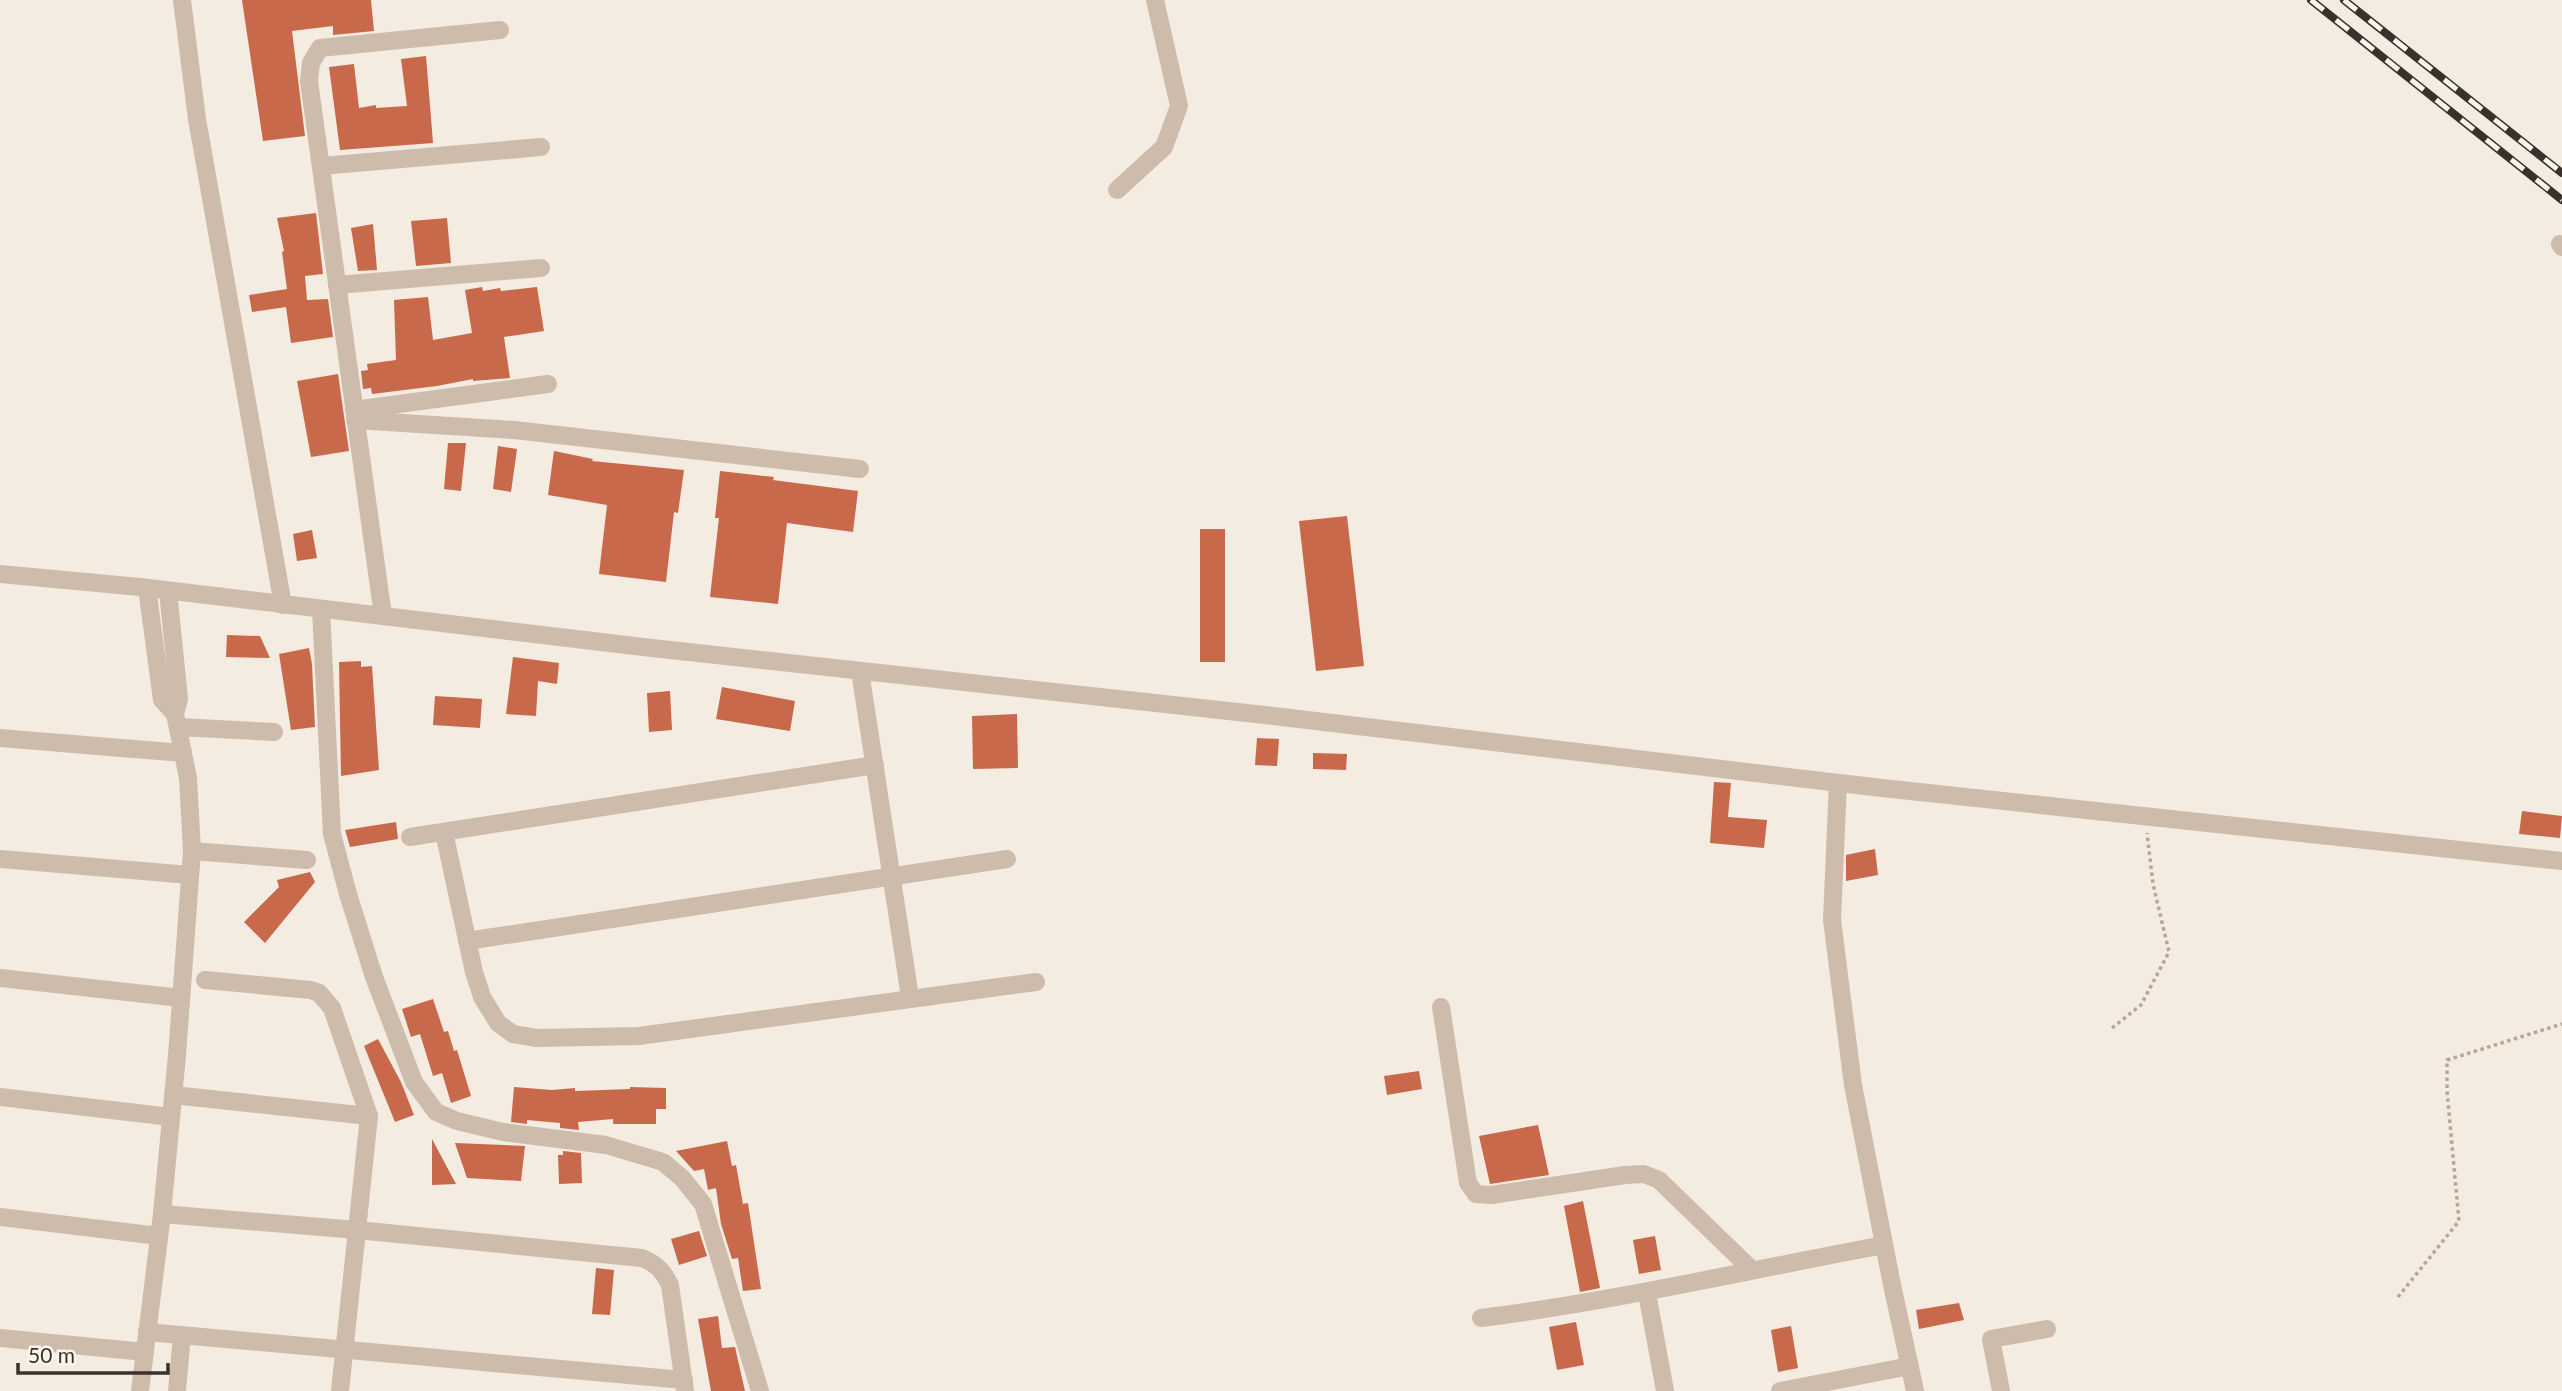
<svg xmlns="http://www.w3.org/2000/svg" width="2562" height="1391" viewBox="0 0 2562 1391" font-family="Lato,sans-serif">
  <style>
    .building { fill: #c8694b }
    .lines { fill: none; stroke-linecap: round; stroke-linejoin: round }
    .path { stroke: #b9a596; stroke-width: 3.5; stroke-dasharray: 3.5 3.5; stroke-linecap: butt }
    .minor { stroke: #cdbbac; stroke-width: 18 }
    .rail-casing { stroke: #3b302b; stroke-width: 8 }
    .rail { stroke: #fbf5ee; stroke-width: 5; stroke-dasharray: 16; stroke-linecap: butt }
  </style>
  <rect width="100%" height="100%" fill="#f4ebe1"/>
  <g class="building">
    <polygon points="242,0 371,0 374,31 333,35 333,26 292,31 305,136 263,141"/>
    <polygon points="426,56 433,143 340,150 329,67 354,64 359,108 376,105 376,108 407,106 401,59"/>
    <polygon points="316,213 323,274 305,276 307,300 328,299 333,337 291,343 286,307 252,312 249,295 287,289 282,252 284,251 277,218"/>
    <polygon points="447,218 451,263 416,266 411,221"/>
    <polygon points="373,224 377,270 358,271 351,228"/>
    <polygon points="482,287 483,291 500,288 501,291 537,287 544,331 504,337 510,378 473,381 473,379 437,386 372,394 371,388 363,389 361,371 368,370 367,364 396,360 394,300 428,297 433,340 472,333 465,290"/>
    <polygon points="338,374 349,451 311,457 297,381"/>
    <polygon points="448,443 466,443 461,491 444,489"/>
    <polygon points="498,446 517,449 511,492 493,489"/>
    <polygon points="554,451 593,459 592,461 684,470 678,513 674,512 666,582 599,574 607,505 548,495"/>
    <polygon points="720,471 774,477 773,480 858,491 853,532 787,523 778,604 710,597 719,518 715,518"/>
    <polygon points="1347,516 1364,666 1316,671 1299,521"/>
    <rect x="1200" y="529" width="25" height="133"/>
    <polygon points="312,530 317,558 297,561 293,534"/>
    <polygon points="227,635 260,636 270,658 226,657"/>
    <polygon points="309,648 312,664 315,727 291,730 279,654"/>
    <polygon points="513,657 559,663 557,684 538,681 536,716 506,714"/>
    <polygon points="361,661 361,667 372,666 379,770 341,776 339,662"/>
    <polygon points="722,687 795,701 790,731 716,719"/>
    <polygon points="670,691 672,730 649,732 647,693"/>
    <polygon points="435,696 482,699 480,728 433,725"/>
    <polygon points="1017,714 1018,768 973,769 972,716"/>
    <polygon points="1257,738 1279,739 1277,766 1255,765"/>
    <polygon points="1313,753 1347,754 1346,770 1313,769"/>
    <polygon points="1714,782 1731,783 1728,817 1767,820 1764,848 1710,843"/>
    <polygon points="2522,811 2562,816 2560,838 2519,834"/>
    <polygon points="396,822 398,839 350,847 345,830"/>
    <polygon points="1875,849 1878,875 1846,881 1846,855"/>
    <polygon points="310,872 315,882 265,943 244,922 279,887 277,880"/>
    <polygon points="433,999 444,1032 448,1031 454,1051 457,1050 471,1096 451,1103 442,1073 433,1076 420,1034 411,1037 402,1009"/>
    <polygon points="378,1039 401,1082 414,1115 395,1122 364,1046"/>
    <polygon points="1419,1071 1422,1089 1387,1095 1384,1076"/>
    <polygon points="514,1087 552,1090 575,1088 575,1091 630,1089 630,1087 666,1088 666,1109 656,1109 656,1124 613,1124 613,1119 578,1122 579,1130 560,1128 560,1123 527,1120 527,1124 511,1122"/>
    <polygon points="1538,1125 1549,1175 1490,1184 1479,1136"/>
    <polygon points="432,1139 456,1184 432,1185"/>
    <polygon points="727,1141 732,1166 736,1165 743,1204 748,1203 761,1289 743,1291 738,1258 732,1259 721,1224 716,1188 708,1190 704,1169 694,1171 676,1151"/>
    <polygon points="455,1143 525,1146 521,1181 467,1178"/>
    <polygon points="563,1151 581,1153 582,1183 559,1184 558,1155 563,1155"/>
    <polygon points="1583,1201 1600,1288 1580,1292 1564,1206"/>
    <polygon points="699,1231 707,1256 679,1265 671,1239"/>
    <polygon points="1655,1236 1661,1270 1639,1274 1633,1240"/>
    <polygon points="596,1268 614,1270 610,1315 592,1314"/>
    <polygon points="1959,1303 1964,1320 1919,1329 1916,1310"/>
    <polygon points="718,1316 722,1348 735,1347 745,1391 711,1391 698,1319"/>
    <polygon points="1576,1322 1584,1365 1557,1370 1549,1327"/>
    <polygon points="1791,1326 1798,1368 1778,1372 1771,1330"/>
  </g>
  <g class="lines">
    <g class="path">
      <polyline points="2112,1028 2141,1005 2169,952 2153,884 2147,833"/>
      <polyline points="2398,1297 2459,1221 2447,1091 2447,1060 2562,1024"/>
    </g>
    <g class="minor">
      <polyline points="182,0 197,119 283,605"/>
      <polyline points="321,166 541,147"/>
      <polyline points="1117,190 1164,147 1179,106 1155,0"/>
      <polyline points="2560,244 2562,247"/>
      <polyline points="337,285 541,268"/>
      <polyline points="354,410 548,384"/>
      <polyline points="355,420 514,430 860,469"/>
      <polyline points="0,574 140,587 643,647 1265,715 1882,788 2562,861"/>
      <polyline points="147,588 162,700 175,714 179,699 168,591"/>
      <polyline points="321,609 332,834 348,894 374,977 414,1082 436,1112 457,1121 503,1132 606,1145 663,1162 682,1178 703,1204 760,1391"/>
      <polyline points="383,616 309,81 311,63 320,48 500,30"/>
      <polyline points="860,671 910,997"/>
      <polyline points="178,727 274,732"/>
      <polyline points="0,738 183,753"/>
      <polyline points="1838,783 1832,920 1853,1085 1891,1280 1915,1391"/>
      <polyline points="444,832 474,972 482,997 498,1023 513,1034 537,1038 639,1036 1036,982"/>
      <polyline points="410,837 875,765"/>
      <polyline points="192,851 307,860"/>
      <polyline points="0,859 190,875"/>
      <polyline points="467,941 1007,859"/>
      <polyline points="0,978 181,998"/>
      <path d="M 205,980 L 311,990 L 319,993 L 332,1008 L 369,1116 L 357,1230 L 642,1258 C 657,1264 663,1271 670,1285 L 685,1391"/>
      <polyline points="1441,1007 1468,1183 1476,1194 1491,1195 1625,1175 1644,1174 1659,1180 1752,1270"/>
      <polyline points="173,1095 369,1116"/>
      <polyline points="0,1097 171,1117"/>
      <polyline points="162,1214 357,1230 340,1391"/>
      <polyline points="0,1217 159,1236"/>
      <polyline points="1647,1293 1665,1391"/>
      <path d="M 1481,1318 C 1616,1301 1749,1270 1884,1245"/>
      <polyline points="147,1332 684,1380"/>
      <polyline points="0,1338 145,1352"/>
      <polyline points="140,1391 162,1214 177,1055 192,851 188,778 175,714"/>
      <polyline points="177,1391 182,1335"/>
      <polyline points="1780,1391 1910,1366"/>
      <polyline points="2001,1391 1991,1339 2047,1329"/>
    </g>
    <defs>
      <g id="rail">
        <polyline points="2311,0 2562,200"/>
        <polyline points="2344,0 2562,173"/>
      </g>
    </defs>
    <use href="#rail" class="rail-casing"/>
    <use href="#rail" class="rail"/>
  </g>
  <path d="M18 1363v10h150v-10" fill="none" stroke="#3b302b" stroke-width="3.5"/>
  <text x="28" y="1363" font-size="21" fill="#3b302b" stroke="#fbf5ee" stroke-width="5" paint-order="stroke">50 m</text>
</svg>
